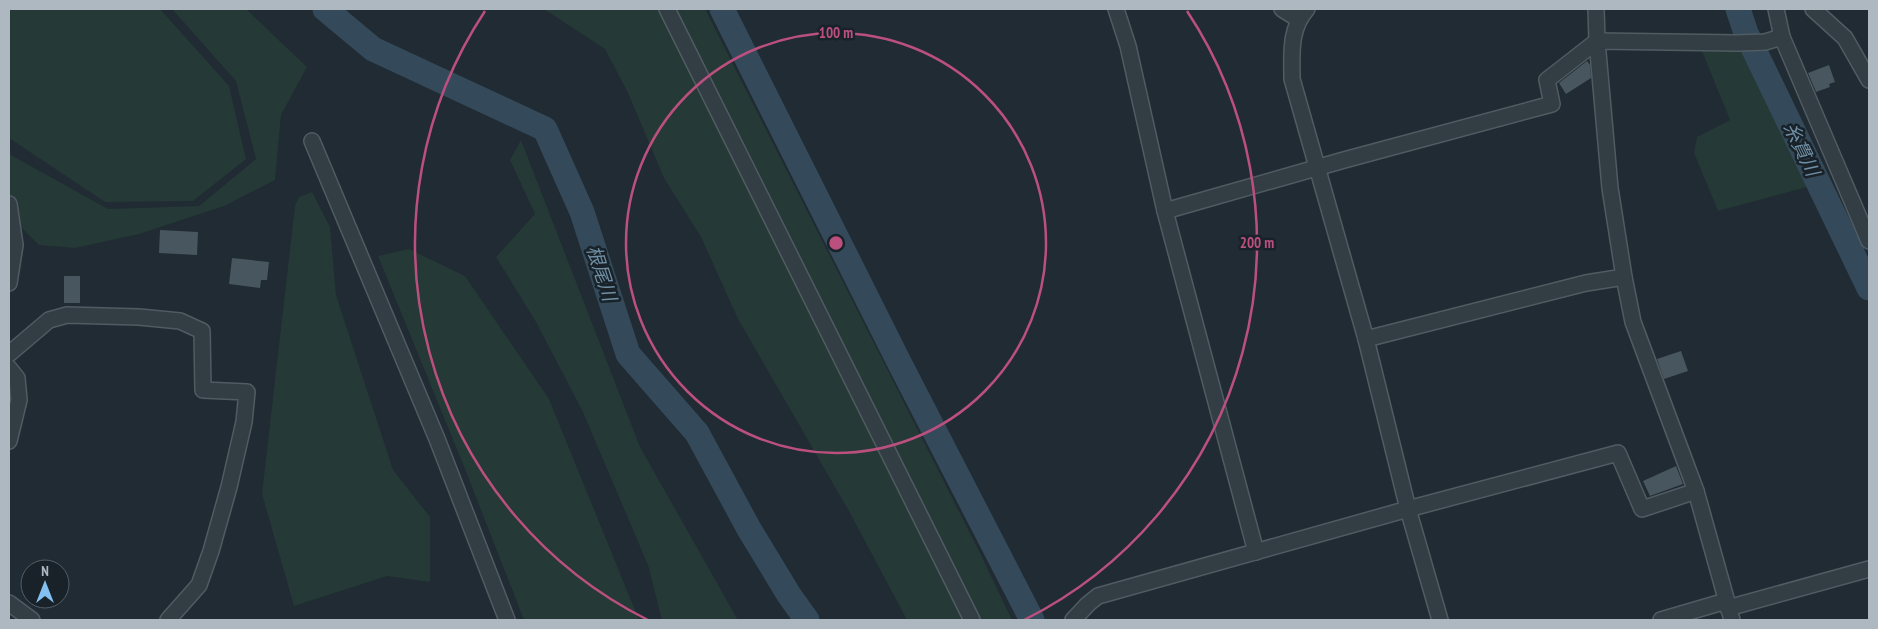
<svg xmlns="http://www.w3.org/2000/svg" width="1878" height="629" viewBox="0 0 1878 629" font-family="'PT Sans Narrow','Noto Sans JP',sans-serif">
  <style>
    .green { fill: #253936 }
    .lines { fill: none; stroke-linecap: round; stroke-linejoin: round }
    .river { stroke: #344a5a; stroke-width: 25 }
    .building { fill: #48565f }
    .minor-casing { stroke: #505b62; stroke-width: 18 }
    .minor { stroke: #333d44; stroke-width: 15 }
    .ring { fill: none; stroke: #bb507f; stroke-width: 2.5 }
    .labels { text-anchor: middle; stroke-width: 5; stroke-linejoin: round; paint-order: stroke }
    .water-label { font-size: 19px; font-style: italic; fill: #6f8ea4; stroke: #192229 }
    .centre { fill: #bb507f; stroke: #192229; stroke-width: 2.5 }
    .ring-label { font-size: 15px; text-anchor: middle; font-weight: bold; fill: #bb507f; stroke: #192229; stroke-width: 5; stroke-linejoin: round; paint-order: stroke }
  </style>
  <rect width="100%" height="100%" fill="#202b33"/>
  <g class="green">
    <polygon points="9,9 160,9 229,86 246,159 193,201 105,202 9,138"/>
    <polygon points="172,9 246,9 307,67 281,115 275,180 224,206 139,234 75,248 39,245 9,215 9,154 108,209 199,206 256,159 236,81"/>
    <polygon points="544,9 705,9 981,555 1012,620 907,620 850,513 738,319 701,237 664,178 628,93 605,49"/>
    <polygon points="1741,47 1807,187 1718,211 1694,153 1697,137 1730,120 1702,51"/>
    <polygon points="521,140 640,447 738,620 662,620 648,565 582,410 536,322 496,257 535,214 510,160"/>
    <polygon points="312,192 330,227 336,295 393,470 430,517 430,582 387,576 294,606 262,494 295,206 299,197"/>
    <polygon points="409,249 465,276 549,399 639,620 524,620 465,469 378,256"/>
  </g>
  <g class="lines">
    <g class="river">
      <polyline points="325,9 373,49 545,129 582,212 628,354 697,433 749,529 789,595 807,620"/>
      <polyline points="722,9 900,364 1032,620"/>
      <polyline points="1738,9 1746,33 1869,288"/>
    </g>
  </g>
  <g class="building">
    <polygon points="1587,61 1590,65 1591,78 1566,94 1559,83"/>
    <polygon points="1829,65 1835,82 1829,84 1830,87 1816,92 1808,73"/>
    <polygon points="160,230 198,232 197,255 159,253"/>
    <polygon points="232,258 269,262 267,280 261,280 260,288 229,284"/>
    <rect x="64" y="276" width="16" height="27"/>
    <polygon points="1681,351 1688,371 1664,379 1657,359"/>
    <polygon points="1676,466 1683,484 1650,496 1643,481"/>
  </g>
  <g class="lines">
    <defs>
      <g id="minor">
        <polyline points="667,9 972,620"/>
        <polyline points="1116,9 1128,46 1165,211 1256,552"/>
        <polyline points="1282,9 1298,19"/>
        <path d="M 1307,9 C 1289,29 1292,54 1292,79 L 1366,339 L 1408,509 L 1440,620"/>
        <polyline points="1596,9 1597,41 1610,188 1624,277 1633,322 1696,491 1732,620"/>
        <polyline points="1776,9 1782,37 1869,241"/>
        <polyline points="1813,9 1845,38 1869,80"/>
        <polyline points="312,141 437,439 507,620"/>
        <polyline points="9,204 15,245 9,283"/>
        <polyline points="1165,211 1344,160 1552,104 1547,80 1597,41 1737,43 1765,42 1782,37"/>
        <polyline points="1366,339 1586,283 1624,277"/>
        <polyline points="9,354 49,320 67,315 139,317 180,321 202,331 203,390 247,392 244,422 229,487 211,551 199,585 168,620"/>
        <polyline points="9,368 17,378 19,400 9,441"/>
        <polyline points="9,603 32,620"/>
        <polyline points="1728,608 1869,569"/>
        <polyline points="1073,620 1088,604 1098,596 1408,509 1618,453 1642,509 1696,491"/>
        <polyline points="1661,620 1726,601"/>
      </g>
    </defs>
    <use href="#minor" class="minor-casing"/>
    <use href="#minor" class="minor"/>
  </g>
  <g class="ring">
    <circle cx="836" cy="243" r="210"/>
    <path d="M648 620A421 421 0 0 1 485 11M1187 11A421 421 0 0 1 1024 620"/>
  </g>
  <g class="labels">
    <g class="water-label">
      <text transform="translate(1802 149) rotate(64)" y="7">糸貫川</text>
      <text transform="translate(602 273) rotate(72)" y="7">根尾川</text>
    </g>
  </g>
  <circle cx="836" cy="243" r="8" class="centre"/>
  <g class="ring-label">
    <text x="836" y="38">100 m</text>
    <text x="1257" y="248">200 m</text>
  </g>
  <rect width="1878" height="629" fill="none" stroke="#adb8c1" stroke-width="20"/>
  <g transform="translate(45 584)"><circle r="24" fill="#192229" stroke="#545e66"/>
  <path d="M0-4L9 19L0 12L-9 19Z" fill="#83bff0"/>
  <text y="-8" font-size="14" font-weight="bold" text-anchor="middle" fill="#adb8c1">N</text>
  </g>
</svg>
